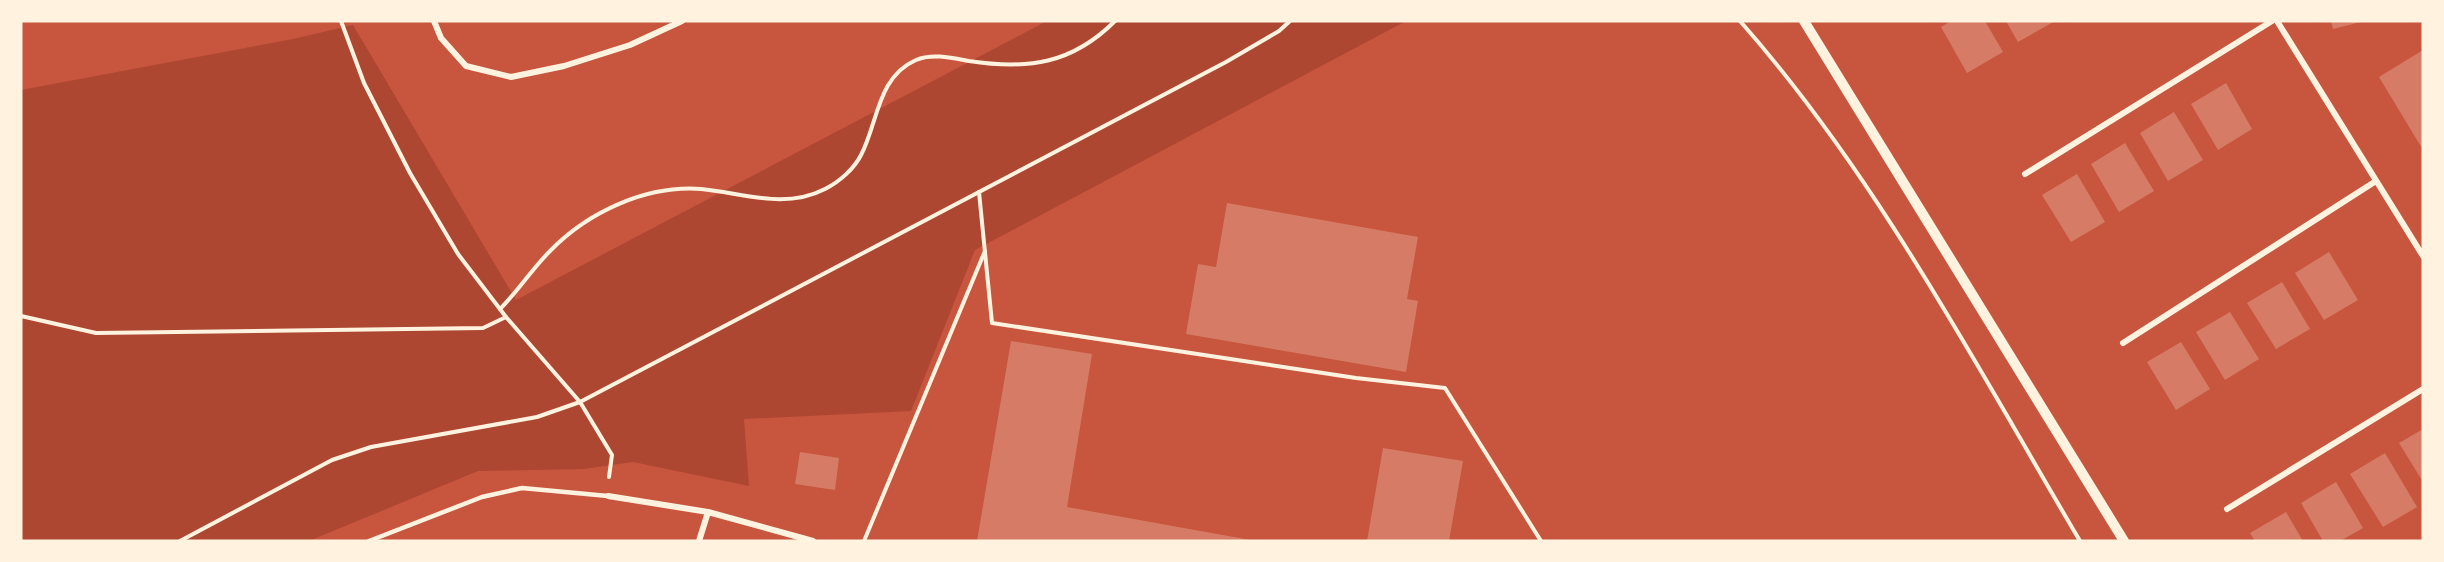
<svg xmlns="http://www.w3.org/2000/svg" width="2444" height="562" viewBox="0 0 2444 562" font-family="Montserrat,sans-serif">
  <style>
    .green { fill: #ae4732 }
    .building { fill: #d67c66 }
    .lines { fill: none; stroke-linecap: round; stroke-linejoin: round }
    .path { stroke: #fff3e0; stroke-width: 4 }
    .service { stroke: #fff3e0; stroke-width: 4.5 }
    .minor { stroke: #fff3e0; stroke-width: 6 }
    .tertiary { stroke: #fff3e0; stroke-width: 10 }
  </style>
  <rect width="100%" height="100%" fill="#c8553d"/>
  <polygon class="green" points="1047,21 1406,21 975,250 911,411 744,419 749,486 633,462 584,469 478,471 309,541 21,541 21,90 293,39 353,25 516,300"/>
  <g class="building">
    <polygon points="1951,21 1985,21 2003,52 1967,73 1941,27"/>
    <polygon points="2006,21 2055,21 2018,42"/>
    <polygon points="2331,21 2361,21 2361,22 2333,29"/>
    <polygon points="2423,50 2423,150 2379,77"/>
    <polygon points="2226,83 2252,129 2218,150 2191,104"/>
    <polygon points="2174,112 2203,160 2168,181 2140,133"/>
    <polygon points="2125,143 2154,191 2119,212 2091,164"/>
    <polygon points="2077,174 2105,222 2071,242 2042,195"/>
    <polygon points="1227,203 1418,237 1407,299 1418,301 1406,372 1186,334 1198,264 1216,267"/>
    <polygon points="2329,252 2358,300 2324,320 2295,273"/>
    <polygon points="2282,282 2310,329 2276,349 2247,303"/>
    <polygon points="2230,312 2259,359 2225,380 2196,332"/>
    <polygon points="1011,341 1092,354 1067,507 1256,541 977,541"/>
    <polygon points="2181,342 2210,389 2176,410 2147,362"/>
    <polygon points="2423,429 2423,482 2399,443"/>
    <polygon points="1383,448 1463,461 1449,541 1367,541"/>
    <polygon points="800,452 839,458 835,490 795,484"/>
    <polygon points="2385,453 2417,507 2383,527 2350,474"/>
    <polygon points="2336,482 2363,528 2340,541 2323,541 2301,503"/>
    <polygon points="2286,512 2303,541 2255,541 2250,533"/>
  </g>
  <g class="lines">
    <g class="path">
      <polyline points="341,21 364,83 410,173 458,254 506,317 580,402 612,455 609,477"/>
      <path d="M 1740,21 C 1876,175 1976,365 2080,541"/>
      <polyline points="979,192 992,323 1356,378 1445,388 1541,541"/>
      <path d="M 500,309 C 518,291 532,269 550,251 C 588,212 646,185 701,189 C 743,193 784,210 825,189 C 839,182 854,169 861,155 C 878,123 877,77 916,60 C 932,53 953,58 969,61 C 1028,70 1072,64 1115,21"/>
      <polyline points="21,316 96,333 483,328 506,317"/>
      <polyline points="180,541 332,460 371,447 537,417 580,402 1226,62 1279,31 1290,21"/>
      <polyline points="864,541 985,251"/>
    </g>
    <polyline class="service" points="369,541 482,497 522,488 608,496"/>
    <g class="minor">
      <polyline points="434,21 441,38 466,66 511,77 564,66 630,45 682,21"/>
      <polyline points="2277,21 2423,256"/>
      <polyline points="2025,174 2272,21"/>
      <polyline points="2123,343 2376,181"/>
      <polyline points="608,496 708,512 813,541"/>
      <polyline points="2227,509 2423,389"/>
      <polyline points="699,541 708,512"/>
    </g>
    <polyline class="tertiary" points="1804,21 2124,541"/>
  </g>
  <rect width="2444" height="562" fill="none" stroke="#fff3e0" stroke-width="45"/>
</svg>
